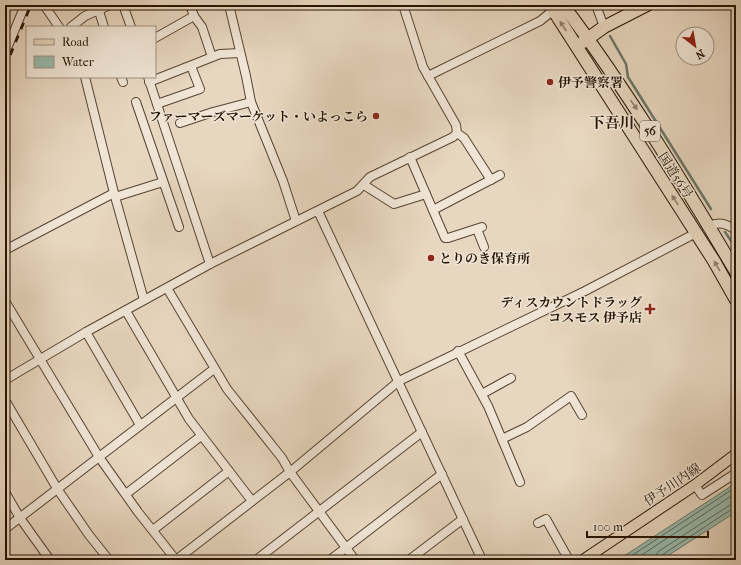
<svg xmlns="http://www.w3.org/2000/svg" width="741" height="565" viewBox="0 0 741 565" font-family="'IM FELL French Canon','Noto Serif JP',serif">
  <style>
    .water { fill: #98baad; stroke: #6a7769 }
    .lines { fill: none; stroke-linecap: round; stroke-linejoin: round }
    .shore { stroke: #5e6658; stroke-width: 1 }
    .stream { stroke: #6a7769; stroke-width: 2.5 }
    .minor-casing { stroke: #564432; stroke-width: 10 }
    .major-casing { stroke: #251303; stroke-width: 12 }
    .highway-casing { stroke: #251303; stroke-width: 14 }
    .minor { stroke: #f0e5d6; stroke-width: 8 }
    .major { stroke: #e8d7c0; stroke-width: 10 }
    .highway { stroke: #e8d7c0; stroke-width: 12 }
    .rail { stroke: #251303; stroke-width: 2.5; stroke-dasharray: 7 7; stroke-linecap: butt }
    .oneway { fill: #907f6b }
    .poi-dot { fill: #8f2418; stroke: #f0e5d6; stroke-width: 1.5 }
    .labels { text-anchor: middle; stroke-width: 3; stroke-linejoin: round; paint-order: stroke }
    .shield { fill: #f0e5d6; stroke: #625242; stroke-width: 1 }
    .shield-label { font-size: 12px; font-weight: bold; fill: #251303 }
    .poi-label { font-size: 13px; font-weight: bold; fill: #251303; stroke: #f0e5d6; text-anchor: start }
    .street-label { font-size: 13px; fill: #251303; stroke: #f0e5d6 }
    .quarter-label { font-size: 15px; font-weight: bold; fill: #251303; stroke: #f0e5d6 }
  </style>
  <rect width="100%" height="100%" fill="#e8d7c0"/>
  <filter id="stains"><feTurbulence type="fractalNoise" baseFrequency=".005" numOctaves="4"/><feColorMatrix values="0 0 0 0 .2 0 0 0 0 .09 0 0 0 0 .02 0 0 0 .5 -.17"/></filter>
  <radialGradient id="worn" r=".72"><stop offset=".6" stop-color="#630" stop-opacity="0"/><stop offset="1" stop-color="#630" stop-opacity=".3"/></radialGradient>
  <polygon class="water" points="736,483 736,512 661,560 618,560"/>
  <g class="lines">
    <g class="shore">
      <polyline points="625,560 736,487"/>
      <polyline points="634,560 736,493"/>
      <polyline points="655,560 656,555 659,551 730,505 736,504"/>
      <polyline points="660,560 662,555 732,509 736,509"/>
    </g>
    <g class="stream">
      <polyline points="610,36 626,64 628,77 711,209"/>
      <polyline points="725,232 736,248"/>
    </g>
    <defs>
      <g id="minor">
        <polyline points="44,5 59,27"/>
        <polyline points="97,5 104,27"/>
        <polyline points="123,5 131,27"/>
        <polyline points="190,5 194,16 202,27 212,57"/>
        <polyline points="229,5 246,76 251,102 283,181 296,221"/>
        <polyline points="596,5 604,27"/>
        <polyline points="71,27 85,16 110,5"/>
        <polyline points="155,38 194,16"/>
        <polyline points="5,53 25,5"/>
        <polyline points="428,76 540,21 556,8"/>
        <polyline points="85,77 114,193 144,300"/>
        <polyline points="121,77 123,82"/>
        <polyline points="148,77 210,264"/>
        <polyline points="149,82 220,54 240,53"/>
        <polyline points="136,102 179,227"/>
        <polyline points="157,104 200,89 191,66"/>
        <polyline points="180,123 213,112 251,102"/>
        <polyline points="457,133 464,138 491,180"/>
        <polyline points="410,157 445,238 448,238 482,227"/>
        <polyline points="364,185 394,204 426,194"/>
        <polyline points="115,197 163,182"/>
        <polyline points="433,210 500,175"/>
        <polyline points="318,211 482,560"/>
        <path d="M 709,226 C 720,221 726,224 736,230"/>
        <polyline points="477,229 484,247"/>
        <polyline points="5,250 114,193"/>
        <polyline points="167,288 227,389 282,458 290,472 355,560"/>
        <polyline points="5,301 99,457 138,512 176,560"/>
        <polyline points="126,311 189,419 252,501"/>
        <polyline points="86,332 140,425"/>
        <polyline points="458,351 488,406 520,482"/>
        <polyline points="5,380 86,332 210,264 357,191 370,177 453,137 457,133 456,125 423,67 403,5"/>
        <polyline points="482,394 511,378"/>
        <polyline points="5,400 58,490 89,535 109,560"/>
        <polyline points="502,439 527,427 571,396 582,415"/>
        <polyline points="695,485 702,495 736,473"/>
        <polyline points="5,492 20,518 50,560"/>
        <polyline points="126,494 201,436"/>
        <polyline points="538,523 546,519 569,560"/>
        <polyline points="5,529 214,369"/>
        <polyline points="153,530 229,471"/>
        <polyline points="176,560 290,472 399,381 585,291 696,233"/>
        <polyline points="256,560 422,432"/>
        <polyline points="330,560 442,474"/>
        <polyline points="409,560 463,519"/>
      </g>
      <polyline id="major" points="583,560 695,485 736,454"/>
      <g id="highway">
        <polyline points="550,5 714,261 736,300"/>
        <path d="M 563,5 C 627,90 682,181 736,272"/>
        <polyline points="583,42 604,27 647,5"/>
      </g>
    </defs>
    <use href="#minor" class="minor-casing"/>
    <use href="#major" class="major-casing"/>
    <use href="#highway" class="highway-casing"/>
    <use href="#minor" class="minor"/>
    <use href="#major" class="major"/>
    <use href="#highway" class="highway"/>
    <polyline class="rail" points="5,68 31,5"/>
  </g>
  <defs><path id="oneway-solid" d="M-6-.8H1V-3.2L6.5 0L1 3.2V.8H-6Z"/></defs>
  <g class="oneway">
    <use href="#oneway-solid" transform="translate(563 26) rotate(-123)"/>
    <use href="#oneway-solid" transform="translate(634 105) rotate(55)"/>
    <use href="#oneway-solid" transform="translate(675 200) rotate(-123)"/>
    <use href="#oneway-solid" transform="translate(717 266) rotate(-120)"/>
  </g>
  <g class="poi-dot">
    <circle cx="550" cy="82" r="4"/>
    <circle cx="376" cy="116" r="4"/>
    <circle cx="431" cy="258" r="4"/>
    <path d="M648 303h4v4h4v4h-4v4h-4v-4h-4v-4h4z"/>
  </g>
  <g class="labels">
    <rect class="shield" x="640" y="121" width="20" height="20" rx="3"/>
    <g class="shield-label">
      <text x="650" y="135">56</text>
    </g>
    <g class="poi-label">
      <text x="558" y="87">伊予警察署</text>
      <text x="368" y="121" text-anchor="end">ファーマーズマーケット・いよっこら</text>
      <text x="439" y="263">とりのき保育所</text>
      <text x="642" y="307" text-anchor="end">ディスカウントドラッグ<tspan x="642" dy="15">コスモス 伊予店</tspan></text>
    </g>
    <g class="street-label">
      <text transform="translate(676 175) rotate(57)" y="5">国道56号</text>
      <text transform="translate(672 484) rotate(-34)" y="5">伊予川内線</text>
    </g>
    <g class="quarter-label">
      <text x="612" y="128">下吾川</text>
    </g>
  </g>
  <rect width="741" height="565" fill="none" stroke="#e8d7c0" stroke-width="20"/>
  <rect x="6" y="6" width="729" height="553" fill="none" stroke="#251303" stroke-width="2"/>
  <rect x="10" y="10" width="721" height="545" fill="none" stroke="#251303"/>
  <rect x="26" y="26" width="130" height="52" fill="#f0e5d6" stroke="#9f9182"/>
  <rect x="34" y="39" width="20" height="6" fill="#e8d7c0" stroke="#9f9182"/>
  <text x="62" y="46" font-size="12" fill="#251303">Road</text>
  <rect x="34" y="56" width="20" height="12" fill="#98baad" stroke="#9f9182"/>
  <text x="62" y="66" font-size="12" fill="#251303">Water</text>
  <g transform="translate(695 46) rotate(149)"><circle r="19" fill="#f0e5d6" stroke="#9f9182"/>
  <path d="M0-3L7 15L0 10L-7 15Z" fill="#8f2418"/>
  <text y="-6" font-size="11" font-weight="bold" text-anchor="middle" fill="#251303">N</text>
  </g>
  <path d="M587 531v6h121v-6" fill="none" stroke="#251303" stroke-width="2"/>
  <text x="593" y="531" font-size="12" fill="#251303" stroke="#f0e5d6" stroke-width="3" paint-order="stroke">100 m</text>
  <rect width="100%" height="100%" filter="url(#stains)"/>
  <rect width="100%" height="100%" fill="url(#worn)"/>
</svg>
